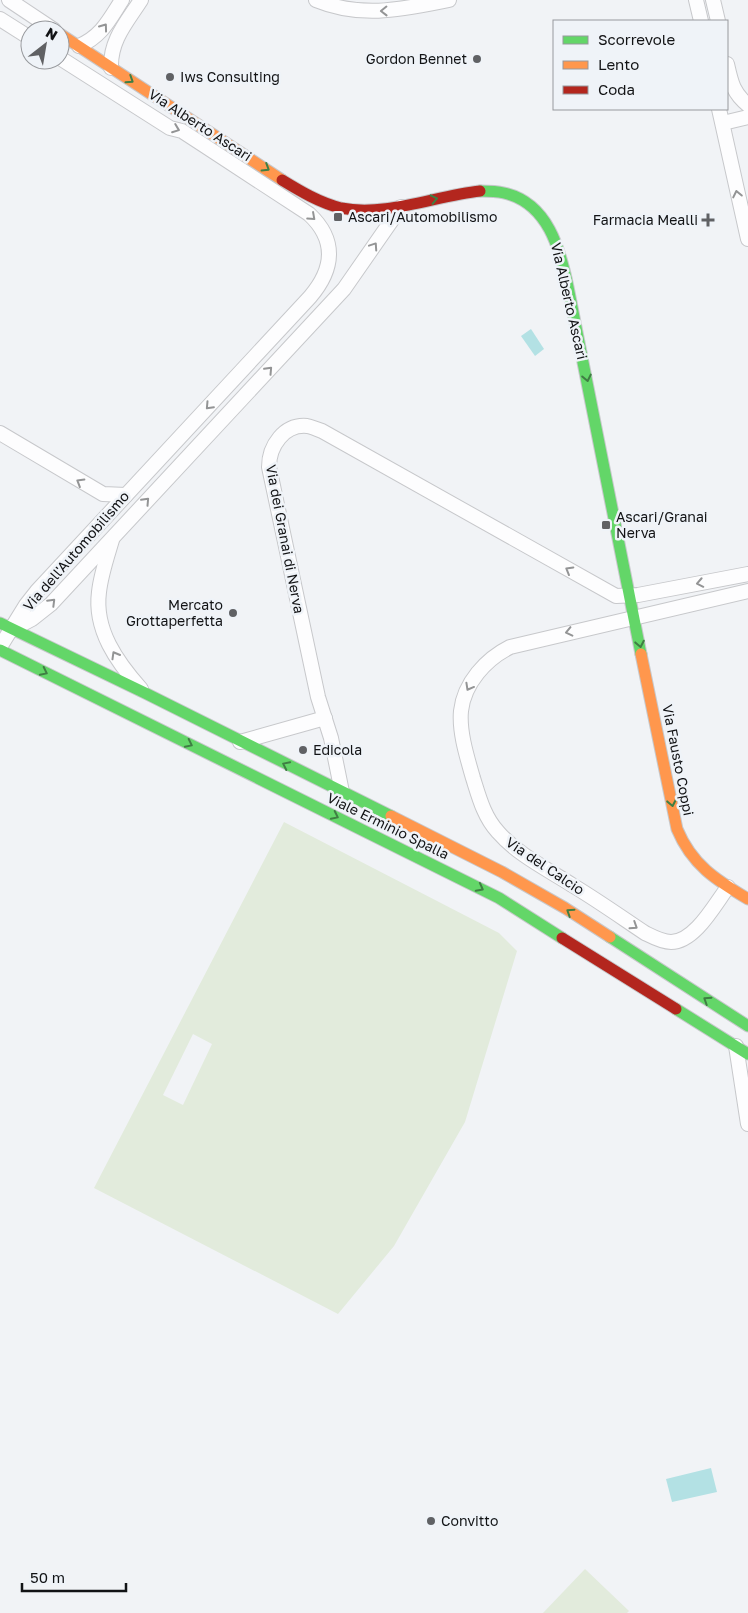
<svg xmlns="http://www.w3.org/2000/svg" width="748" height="1613" viewBox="0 0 748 1613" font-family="'Golos Text',sans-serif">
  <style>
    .green { fill: #e2ebdc; fill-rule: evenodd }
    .water { fill: #b3e1e4 }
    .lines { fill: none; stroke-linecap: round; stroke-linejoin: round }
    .street-casing { stroke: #c7c8cb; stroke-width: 16 }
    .fast-casing { stroke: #c7c8cb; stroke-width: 13 }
    .slow-casing { stroke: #c7c8cb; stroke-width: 13 }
    .jam-casing { stroke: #c7c8cb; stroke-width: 13 }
    .street { stroke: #fdfdfe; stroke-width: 14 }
    .fast { stroke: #63d668; stroke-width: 11 }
    .slow { stroke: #ff974d; stroke-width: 11 }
    .jam { stroke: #b3261e; stroke-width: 11 }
    .oneway { stroke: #939495 }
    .oneway2 { stroke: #3f7e43 }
    .poi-dot { fill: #606164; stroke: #eff3f8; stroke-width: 2 }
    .labels { text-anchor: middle; stroke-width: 5; stroke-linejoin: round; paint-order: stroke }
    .poi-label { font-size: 14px; fill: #121315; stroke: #eff3f8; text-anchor: start }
    .street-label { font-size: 14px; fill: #121315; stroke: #eff3f8 }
  </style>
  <rect width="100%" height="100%" fill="#f1f3f6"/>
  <g class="green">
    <path d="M 284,822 L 499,933 L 517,951 L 465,1122 L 394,1246 L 338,1314 L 94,1188 ZM 193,1034 L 212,1044 L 183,1105 L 163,1095 Z"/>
    <polygon points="585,1569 629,1611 627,1613 543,1613"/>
  </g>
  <g class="water">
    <polygon points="531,329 544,349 535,356 521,336"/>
    <polygon points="711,1468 717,1492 672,1502 666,1479"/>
  </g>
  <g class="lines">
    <defs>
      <g id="street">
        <polyline points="9,0 54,30"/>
        <path d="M 316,0 C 362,19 403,9 449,0"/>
        <polyline points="696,0 701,21"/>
        <polyline points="713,0 718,21"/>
        <polyline points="0,19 30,38"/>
        <path d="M 79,46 C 102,36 109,20 122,0"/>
        <path d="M 727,64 C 731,82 733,93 748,105"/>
        <path d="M 111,68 C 110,40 127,22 141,0"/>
        <polyline points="719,109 748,239"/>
        <polyline points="723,123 748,117"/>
        <polyline points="0,433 103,494 126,495"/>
        <path d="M 112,540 C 107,557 101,574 99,592 C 94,630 117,662 141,689"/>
        <polyline points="13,629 32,619 51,604 344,289 401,207"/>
        <path d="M 0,647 L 26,605 L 37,591 L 310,297 C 334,269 337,240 309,214 L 202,144 L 182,131 L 170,128 L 60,58"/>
        <polyline points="240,742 325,718"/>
        <path d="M 342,792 L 331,738 L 318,697 L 269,467 C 269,446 284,424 307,426 C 312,427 317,429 322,431 L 616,596 L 638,595 L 748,574"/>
        <path d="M 728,887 C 715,904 695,942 671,942 C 662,942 653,937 645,933 C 621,917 597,900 572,885 C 547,869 518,855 498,832 C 484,817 479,797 473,778 C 467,757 459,732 461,711 C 464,683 486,659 510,647 L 748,591"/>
        <polyline points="736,1046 748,1124"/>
      </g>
      <g id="fast">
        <path d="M 480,191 C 488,191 496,191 504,193 C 548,203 560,249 568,287 L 641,654"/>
        <polyline points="0,623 145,693 391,816"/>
        <polyline points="0,650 499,898 562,938"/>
        <polyline points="610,937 748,1026"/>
        <polyline points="676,1009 748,1054"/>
      </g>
      <g id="slow">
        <polyline points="60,34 282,180"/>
        <path d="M 641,654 L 677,829 C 692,865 716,880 748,899"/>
        <polyline points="391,816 502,872 565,908 610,937"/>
      </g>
      <g id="jam">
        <path d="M 282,180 C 300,191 320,203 341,208 C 385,217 435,196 480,191"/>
        <polyline points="562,938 676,1009"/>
      </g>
    </defs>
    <use href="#street" class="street-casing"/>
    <use href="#fast" class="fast-casing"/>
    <use href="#slow" class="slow-casing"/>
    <use href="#jam" class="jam-casing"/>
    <use href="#street" class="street"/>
    <use href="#fast" class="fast"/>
    <use href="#slow" class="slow"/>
    <use href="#jam" class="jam"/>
  </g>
  <defs><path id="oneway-chevron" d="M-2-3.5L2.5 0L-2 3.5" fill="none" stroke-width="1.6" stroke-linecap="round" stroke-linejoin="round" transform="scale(1.25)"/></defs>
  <g class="oneway">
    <use href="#oneway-chevron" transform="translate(384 11) rotate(179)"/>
    <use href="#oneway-chevron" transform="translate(104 27) rotate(-54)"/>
    <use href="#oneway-chevron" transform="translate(176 129) rotate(21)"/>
    <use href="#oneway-chevron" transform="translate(737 194) rotate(-102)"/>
    <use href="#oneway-chevron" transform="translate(312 217) rotate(42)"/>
    <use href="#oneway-chevron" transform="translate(374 246) rotate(-56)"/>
    <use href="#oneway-chevron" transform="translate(269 370) rotate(-47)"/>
    <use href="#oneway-chevron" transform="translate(209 406) rotate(133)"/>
    <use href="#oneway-chevron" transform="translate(80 482) rotate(-149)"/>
    <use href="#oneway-chevron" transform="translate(146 501) rotate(-47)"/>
    <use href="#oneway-chevron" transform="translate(569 570) rotate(-150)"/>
    <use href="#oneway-chevron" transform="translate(700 583) rotate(169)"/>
    <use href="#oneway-chevron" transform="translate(52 602) rotate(-45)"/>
    <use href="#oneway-chevron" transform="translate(569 632) rotate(167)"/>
    <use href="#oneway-chevron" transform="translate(115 655) rotate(-120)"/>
    <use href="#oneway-chevron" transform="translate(469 687) rotate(119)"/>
    <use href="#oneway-chevron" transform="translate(634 926) rotate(33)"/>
  </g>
  <g class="oneway2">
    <use href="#oneway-chevron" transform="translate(130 80) rotate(33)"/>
    <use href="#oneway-chevron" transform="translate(266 168) rotate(32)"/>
    <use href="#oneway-chevron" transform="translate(434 199) rotate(-13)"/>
    <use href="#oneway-chevron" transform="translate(587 378) rotate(78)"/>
    <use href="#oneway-chevron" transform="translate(640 644) rotate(79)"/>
    <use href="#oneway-chevron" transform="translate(44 672) rotate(26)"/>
    <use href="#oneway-chevron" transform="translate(189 744) rotate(26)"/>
    <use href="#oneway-chevron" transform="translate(286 765) rotate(-154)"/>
    <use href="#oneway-chevron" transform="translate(672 803) rotate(79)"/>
    <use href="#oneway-chevron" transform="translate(335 816) rotate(26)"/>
    <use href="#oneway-chevron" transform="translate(480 888) rotate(28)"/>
    <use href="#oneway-chevron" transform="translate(570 912) rotate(-147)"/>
    <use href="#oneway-chevron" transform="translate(707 1000) rotate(-147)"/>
  </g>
  <g class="poi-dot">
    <circle cx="477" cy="59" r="5"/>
    <circle cx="170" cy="77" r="5"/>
    <rect x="333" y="212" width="10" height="10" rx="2.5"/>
    <path d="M705.5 212.5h5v5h5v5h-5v5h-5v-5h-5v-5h5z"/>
    <rect x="601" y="520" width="10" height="10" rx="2.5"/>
    <circle cx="233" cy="613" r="5"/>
    <circle cx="303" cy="750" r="5"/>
    <circle cx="431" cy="1521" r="5"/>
  </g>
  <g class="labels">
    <g class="poi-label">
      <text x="467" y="64" text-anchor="end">Gordon Bennet</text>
      <text x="180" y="82">Iws Consulting</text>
      <text x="348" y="222">Ascari/Automobilismo</text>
      <text x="698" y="225" text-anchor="end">Farmacia Mealli</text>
      <text x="616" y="522">Ascari/Granai<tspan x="616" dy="16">Nerva</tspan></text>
      <text x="223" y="610" text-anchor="end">Mercato<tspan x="223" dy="16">Grottaperfetta</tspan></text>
      <text x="313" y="755">Edicola</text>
      <text x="441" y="1526">Convitto</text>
    </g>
    <g class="street-label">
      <text transform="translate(200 125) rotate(33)" y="5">Via Alberto Ascari</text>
      <text transform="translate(569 301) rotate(77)" y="5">Via Alberto Ascari</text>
      <text transform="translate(285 539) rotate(79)" y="5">Via dei Granai di Nerva</text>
      <text transform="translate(76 551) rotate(-49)" y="5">Via dell'Automobilismo</text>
      <text transform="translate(678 760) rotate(79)" y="5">Via Fausto Coppi</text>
      <text transform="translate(388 826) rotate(26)" y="5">Viale Erminio Spalla</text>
      <text transform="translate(545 866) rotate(34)" y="5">Via del Calcio</text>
    </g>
  </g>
  <rect x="553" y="20" width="175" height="90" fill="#eff3f8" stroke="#97999d"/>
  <rect x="563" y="36" width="25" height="8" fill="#63d668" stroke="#97999d"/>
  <text x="598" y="45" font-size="15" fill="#121315">Scorrevole</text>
  <rect x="563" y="61" width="25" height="8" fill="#ff974d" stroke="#97999d"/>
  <text x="598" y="70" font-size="15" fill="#121315">Lento</text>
  <rect x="563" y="86" width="25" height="8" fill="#b3261e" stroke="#97999d"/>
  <text x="598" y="95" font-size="15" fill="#121315">Coda</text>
  <g transform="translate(45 45) rotate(31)"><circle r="24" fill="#eff3f8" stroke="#97999d"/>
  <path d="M0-4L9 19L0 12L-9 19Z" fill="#606164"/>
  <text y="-8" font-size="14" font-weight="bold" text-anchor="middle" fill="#121315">N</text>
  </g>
  <path d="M22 1583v8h104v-8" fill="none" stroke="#121315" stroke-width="2.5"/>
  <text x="30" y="1583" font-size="15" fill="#121315" stroke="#eff3f8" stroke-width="4" paint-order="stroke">50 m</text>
</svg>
